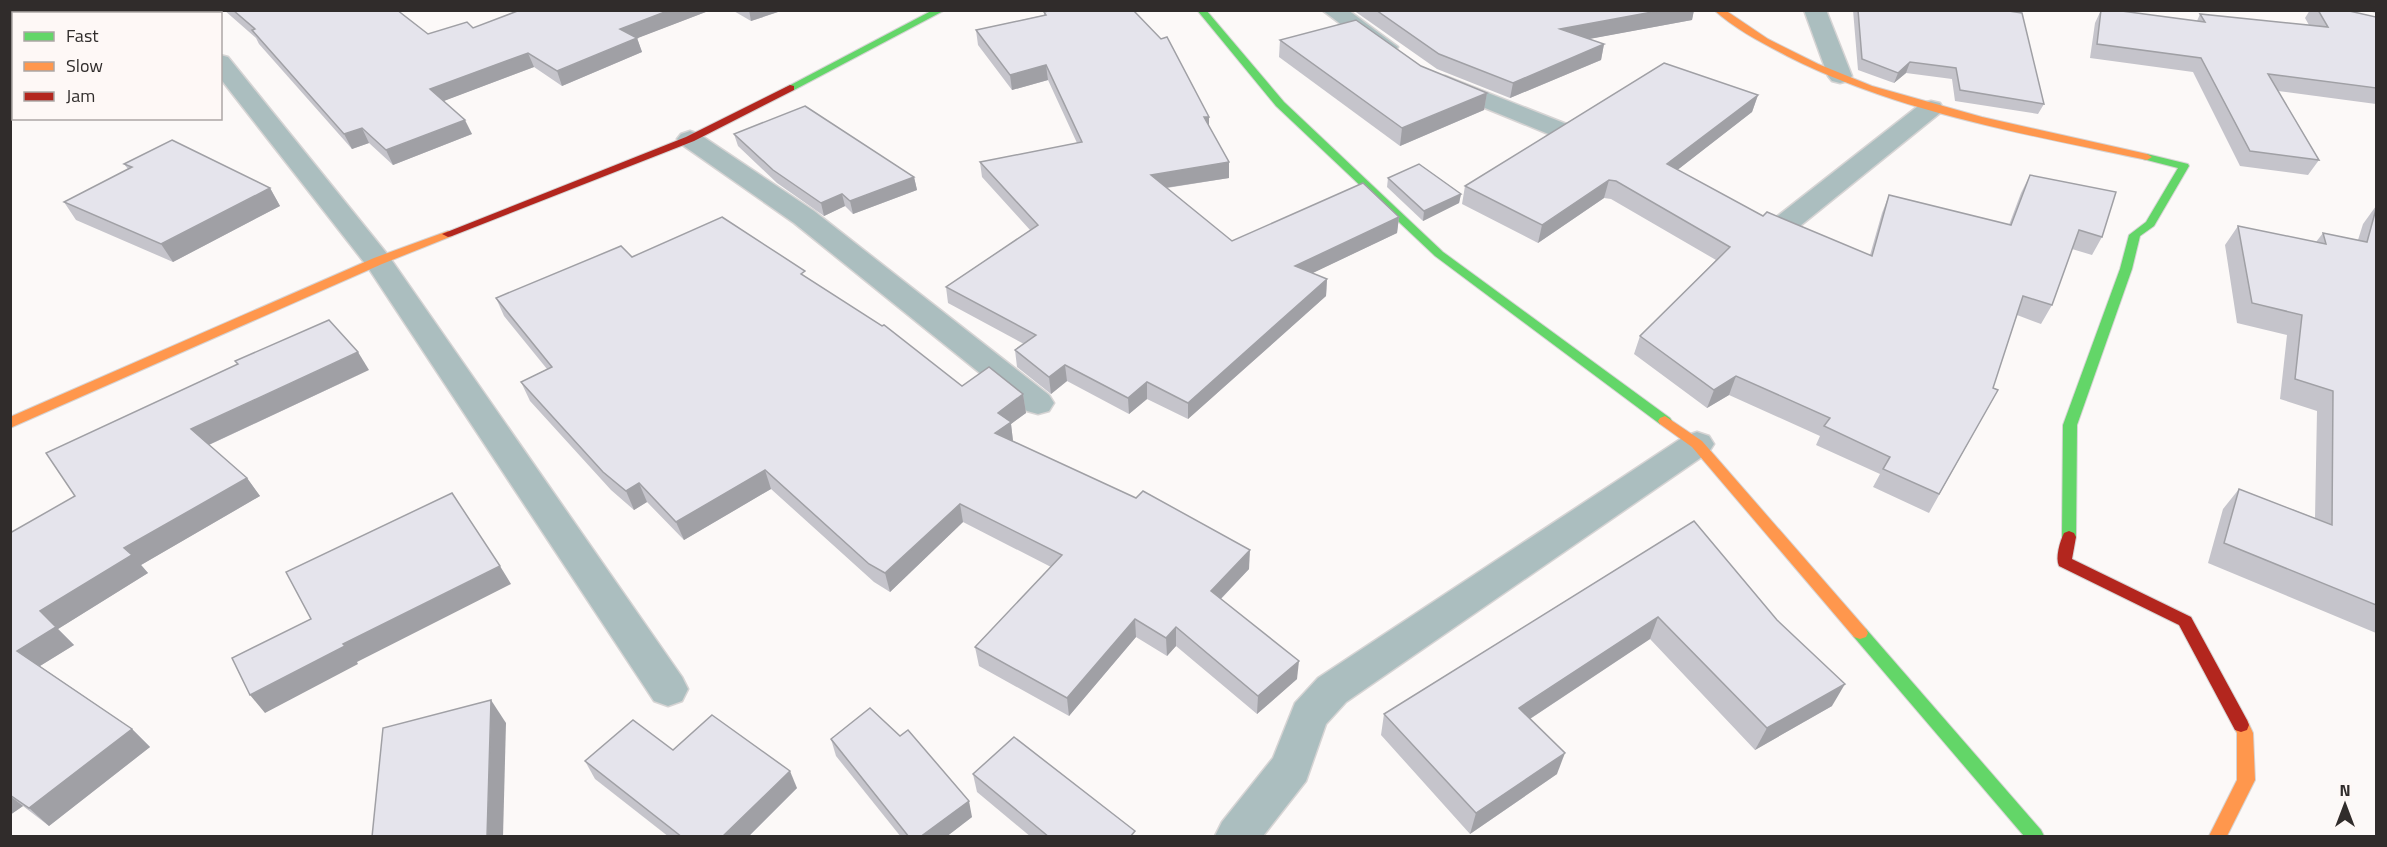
<svg xmlns="http://www.w3.org/2000/svg" width="2387" height="847" viewBox="0 0 2387 847" font-family="'Titillium Web',sans-serif">
  <style>
    .lines { fill: none; stroke-linecap: round; stroke-linejoin: round }
    .street-casing { stroke: #d6d4d4; stroke-width: 3 }
    .fast-casing { stroke: #d6d4d4; stroke-width: 2 }
    .slow-casing { stroke: #d6d4d4; stroke-width: 2 }
    .jam-casing { stroke: #d6d4d4; stroke-width: 2 }
    .street { fill: #abbebf; fill-rule: evenodd }
    .fast { fill: #63d668; fill-rule: evenodd }
    .slow { fill: #ff974d; fill-rule: evenodd }
    .jam { fill: #b3261e; fill-rule: evenodd }
    .wall { fill: #c5c4cb }
    .shaded-wall { fill: #a0a0a5 }
    .building { fill: #e5e4ec; stroke: #a0a0a5; stroke-width: 1.5 }
  </style>
  <rect width="100%" height="100%" fill="#fcf9f8"/>
  <g class="lines">
    <defs>
      <g id="street">
        <polygon points="169,10 191,10 193,14 171,14"/>
        <polygon points="1322,10 1348,10 1398,47 1394,52 1378,52"/>
        <polygon points="1804,10 1826,10 1852,76 1848,81 1840,83 1832,81 1828,76"/>
        <polygon points="220,55 228,57 388,255 682,677 688,689 682,701 668,706 654,701 367,266 220,78"/>
        <polygon points="1445,76 1569,125 1573,130 1569,135 1560,138 1551,135 1436,88 1433,83 1436,78"/>
        <polygon points="1931,101 1940,103 1943,108 1940,113 1795,230 1785,232 1775,230 1771,224 1775,218 1922,103"/>
        <polygon points="690,131 699,134 814,211 1049,395 1054,403 1049,411 1038,414 1027,411 794,223 681,144 677,139 681,134"/>
        <polygon points="1697,432 1709,436 1714,444 1709,452 1346,702 1326,724 1306,781 1263,836 1215,836 1222,822 1273,758 1295,703 1318,678 1685,436"/>
      </g>
      <g id="fast">
        <polygon points="933,10 945,10 794,90 786,90 785,88"/>
        <polygon points="1197,10 1206,10 1284,102 1443,252 1670,418 1672,421 1670,424 1660,424 1435,256 1276,106"/>
        <polygon points="2147,154 2188,164 2189,166 2154,226 2140,236 2132,269 2077,425 2076,537 2074,541 2064,541 2062,537 2063,425 2120,269 2129,235 2146,222 2178,168 2143,159 2142,157"/>
        <polygon points="1860,627 1866,629 2041,830 2044,836 2024,836 1854,637 1852,633 1854,629"/>
      </g>
      <g id="slow">
        <path d="M 1714,10 L 1725,10 L 1768,39 L 1818,64 L 1872,86 L 1982,117 L 2147,154 L 2152,157 L 2147,160 C 2026,134 1899,113 1787,56 C 1762,43 1735,29 1714,10 Z"/>
        <polygon points="448,231 454,234 452,236 382,264 10,428 10,417 374,258"/>
        <polygon points="1665,416 1702,441 1866,629 1868,633 1866,637 1860,639 1854,637 1692,447 1660,424 1658,421 1660,418"/>
        <polygon points="2241,718 2247,720 2253,733 2255,780 2227,836 2209,836 2237,780 2237,733 2233,725 2235,720"/>
      </g>
      <g id="jam">
        <polygon points="790,85 794,86 794,90 694,141 452,236 448,237 442,234 686,137"/>
        <path d="M 2069,531 L 2074,533 L 2076,537 L 2072,559 L 2191,617 L 2247,720 L 2249,725 L 2247,730 L 2241,732 L 2235,730 L 2179,625 L 2059,566 C 2055,558 2060,541 2064,533 Z"/>
      </g>
    </defs>
    <use href="#street" class="street-casing"/>
    <use href="#fast" class="fast-casing"/>
    <use href="#slow" class="slow-casing"/>
    <use href="#jam" class="jam-casing"/>
    <use href="#street" class="street"/>
    <use href="#fast" class="fast"/>
    <use href="#slow" class="slow"/>
    <use href="#jam" class="jam"/>
  </g>
  <g class="wall">
    <polygon points="224,10 397,10 428,34 473,28 520,10 711,10 637,38 642,52 562,86 534,67 443,101 472,134 393,165 369,143 352,149 259,44 256,38"/>
    <polygon points="732,10 784,10 751,21"/>
    <polygon points="1046,10 1133,10 1209,117 1209,127 1229,162 1229,178 1167,188 1232,241 1399,217 1397,233 1312,273 1327,279 1326,296 1188,419 1147,399 1129,414 1067,381 1051,394 1017,367 1015,350 1024,344 948,303 946,287 1030,230 982,177 980,162 1077,143 1048,80 1012,90 978,45 976,30 1044,15 1044,12 1047,12"/>
    <polygon points="1353,10 1694,10 1692,20 1588,39 1604,44 1601,60 1510,98 1437,69"/>
    <polygon points="1853,10 2002,10 2044,104 2038,114 1955,101 1952,79 1906,73 1894,83 1858,70"/>
    <polygon points="2101,10 2114,10 2197,21 2200,14 2309,25 2305,18 2310,10 2345,10 2376,17 2376,104 2278,91 2319,160 2308,175 2240,166 2193,72 2090,58 2095,23"/>
    <polygon points="2364,10 2376,10 2376,13"/>
    <polygon points="1280,40 1421,66 1487,93 1484,110 1400,146 1279,57"/>
    <polygon points="1758,95 1752,112 1677,170 1763,216 1870,255 1882,213 1889,195 2009,225 2021,193 2030,175 2102,237 2092,255 2072,249 2052,305 2041,324 2017,315 1993,388 1998,390 1929,513 1873,487 1880,474 1816,445 1820,436 1729,395 1707,408 1634,354 1640,336 1716,260 1611,199 1604,198 1538,243 1462,204 1465,186"/>
    <polygon points="734,134 914,177 917,190 853,214 845,206 824,216 777,183 738,146"/>
    <polygon points="124,164 270,188 280,206 173,262 76,220 64,202 128,169"/>
    <polygon points="1388,178 1461,194 1459,203 1423,221 1387,187"/>
    <polygon points="2376,206 2376,633 2208,563 2223,509 2239,489 2315,518 2317,411 2280,399 2287,335 2237,323 2225,245 2238,226 2316,242 2323,233 2358,240 2363,224"/>
    <polygon points="632,257 806,277 962,386 1023,394 1026,413 1011,424 1013,441 1249,569 1221,599 1297,679 1257,714 1176,646 1167,656 1136,637 1069,716 979,666 975,647 1051,567 963,522 890,592 874,582 771,489 684,540 647,502 634,510 611,490 530,401 521,382 547,369 504,316 496,298"/>
    <polygon points="369,370 209,445 247,478 260,496 141,565 148,573 58,629 74,645 40,666 132,729 150,747 49,826 23,806 10,815 10,533"/>
    <polygon points="1694,521 1777,620 1832,706 1755,750 1650,639 1530,719 1557,774 1470,834 1381,735 1384,714"/>
    <polygon points="831,739 972,817 946,837 901,837 836,756"/>
    <polygon points="673,750 797,788 748,837 669,837 595,779 585,761"/>
    <polygon points="973,774 1135,837 1031,837 977,792"/>
  </g>
  <g class="shaded-wall">
    <polygon points="670,10 711,10 625,43 620,29"/>
    <polygon points="749,10 784,10 751,21"/>
    <polygon points="1663,10 1694,10 1692,20 1557,45 1560,29"/>
    <polygon points="10,18 14,35 14,80 10,81"/>
    <polygon points="637,38 642,52 562,86 557,71"/>
    <polygon points="1604,44 1601,60 1510,98 1513,83"/>
    <polygon points="528,53 534,67 436,104 430,89"/>
    <polygon points="1910,62 1906,73 1894,83 1898,73"/>
    <polygon points="1046,65 1048,80 1012,90 1010,75"/>
    <polygon points="1487,93 1484,110 1400,146 1402,128"/>
    <polygon points="1758,95 1752,112 1662,182 1667,164"/>
    <polygon points="1204,117 1209,117 1209,132"/>
    <polygon points="465,120 472,134 393,165 386,150"/>
    <polygon points="362,128 369,143 352,149 344,134"/>
    <polygon points="1229,162 1229,178 1151,190 1151,175"/>
    <polygon points="914,177 917,190 853,214 850,201"/>
    <polygon points="1609,180 1604,198 1538,243 1542,225"/>
    <polygon points="270,188 280,206 173,262 161,244"/>
    <polygon points="842,194 845,206 824,216 821,203"/>
    <polygon points="1461,194 1459,203 1423,221 1424,211"/>
    <polygon points="1399,217 1397,233 1294,282 1295,266"/>
    <polygon points="1327,279 1326,296 1188,419 1188,403"/>
    <polygon points="358,352 369,370 204,447 191,429"/>
    <polygon points="1065,365 1067,381 1051,394 1049,377"/>
    <polygon points="1736,376 1729,395 1707,408 1714,390"/>
    <polygon points="1147,382 1147,399 1129,414 1128,398"/>
    <polygon points="1023,394 1026,413 1011,424 1013,441 995,433 998,413"/>
    <polygon points="765,470 771,489 684,540 676,522"/>
    <polygon points="247,478 260,496 141,565 148,573 58,629 74,645 35,669 17,651 40,611 124,548"/>
    <polygon points="639,483 647,502 634,510 626,491"/>
    <polygon points="960,504 963,522 890,592 885,573"/>
    <polygon points="1250,550 1249,569 1211,609 1211,591"/>
    <polygon points="500,566 511,584 357,662 358,664 265,713 250,695 343,644"/>
    <polygon points="1658,617 1650,639 1513,730 1519,708"/>
    <polygon points="1135,619 1136,637 1069,716 1067,698"/>
    <polygon points="1176,627 1176,646 1167,656 1166,638"/>
    <polygon points="1299,661 1297,679 1257,714 1258,696"/>
    <polygon points="1845,684 1832,706 1755,750 1767,728"/>
    <polygon points="491,700 506,723 503,837 487,837"/>
    <polygon points="132,729 150,747 49,826 29,808"/>
    <polygon points="1565,753 1557,774 1470,834 1476,813"/>
    <polygon points="790,771 797,788 748,837 722,837"/>
    <polygon points="10,796 23,806 10,815"/>
    <polygon points="969,801 972,817 946,837 920,837"/>
  </g>
  <g class="building">
    <polygon points="233,10 397,10 428,34 467,22 473,28 520,10 670,10 620,29 637,38 557,71 528,53 430,89 465,120 386,150 362,128 344,134 252,30 255,29"/>
    <polygon points="1053,10 1133,10 1161,39 1167,37 1209,117 1204,117 1229,162 1151,175 1232,241 1363,183 1399,217 1295,266 1327,279 1188,403 1147,382 1128,398 1065,365 1049,377 1015,350 1036,335 946,287 1038,225 980,162 1082,142 1046,65 1010,75 976,30 1046,15 1044,12"/>
    <polygon points="1376,10 1663,10 1560,29 1604,44 1513,83 1439,54"/>
    <polygon points="1858,10 2002,10 2022,13 2044,104 1960,90 1956,68 1910,62 1898,73 1862,59"/>
    <polygon points="2101,10 2114,10 2205,22 2200,14 2328,27 2318,10 2345,10 2376,17 2376,88 2268,74 2319,160 2250,151 2201,58 2097,44"/>
    <polygon points="1356,20 1421,66 1487,93 1402,128 1280,40"/>
    <polygon points="1664,63 1758,95 1667,164 1763,216 1767,212 1872,256 1889,195 2011,225 2030,175 2116,192 2102,237 2079,230 2052,305 2023,296 1993,388 1998,390 1939,494 1883,469 1890,457 1824,426 1830,418 1736,376 1714,390 1640,336 1730,247 1616,181 1609,180 1542,225 1465,186"/>
    <polygon points="805,106 914,177 850,201 842,194 821,203 773,170 734,134"/>
    <polygon points="172,140 270,188 161,244 64,202 132,167 124,164"/>
    <polygon points="1419,164 1461,194 1424,211 1388,178"/>
    <polygon points="2376,209 2376,605 2224,543 2239,489 2332,525 2333,391 2295,379 2302,315 2252,303 2238,226 2326,244 2323,233 2367,242"/>
    <polygon points="722,217 805,271 801,274 882,326 884,325 962,386 989,367 1023,394 998,413 1011,422 995,433 1136,498 1143,491 1250,550 1211,591 1299,661 1258,696 1176,627 1166,638 1135,619 1067,698 975,647 1062,555 960,504 885,573 869,564 765,470 676,522 639,483 626,491 603,472 521,382 552,367 496,298 621,246 632,257"/>
    <polygon points="329,320 358,352 191,429 247,478 124,548 132,555 40,611 56,627 17,651 132,729 29,808 10,795 10,533 75,496 46,453 238,364 235,361"/>
    <polygon points="452,493 500,566 343,644 345,646 250,695 232,658 311,619 286,572"/>
    <polygon points="1694,521 1777,620 1845,684 1767,728 1658,617 1519,708 1565,753 1476,813 1384,714"/>
    <polygon points="491,700 487,837 372,837 383,728"/>
    <polygon points="870,708 900,736 908,730 969,801 920,837 909,837 831,739"/>
    <polygon points="712,715 790,771 722,837 682,837 585,761 633,720 673,750"/>
    <polygon points="1014,737 1135,831 1130,837 1049,837 973,774"/>
  </g>
  <rect width="2387" height="847" fill="none" stroke="#302c2b" stroke-width="24"/>
  <rect x="12" y="12" width="210" height="108" fill="#fef8f6" stroke="#aca6a5" stroke-width="1.5"/>
  <rect x="24" y="32" width="30" height="9" fill="#63d668" stroke="#aca6a5" stroke-width="1.5"/>
  <text x="66" y="42" font-size="18" fill="#302c2b">Fast</text>
  <rect x="24" y="62" width="30" height="9" fill="#ff974d" stroke="#aca6a5" stroke-width="1.5"/>
  <text x="66" y="72" font-size="18" fill="#302c2b">Slow</text>
  <rect x="24" y="92" width="30" height="9" fill="#b3261e" stroke="#aca6a5" stroke-width="1.5"/>
  <text x="66" y="102" font-size="18" fill="#302c2b">Jam</text>
  <g transform="translate(2345 805)" stroke="#fef8f6" stroke-width="4.5" paint-order="stroke">
  <path d="M0-4.5L10 22L0 15L-10 22Z" fill="#302c2b"/>
  <text y="-9" font-size="16" font-weight="bold" text-anchor="middle" fill="#302c2b">N</text>
  </g>
</svg>
